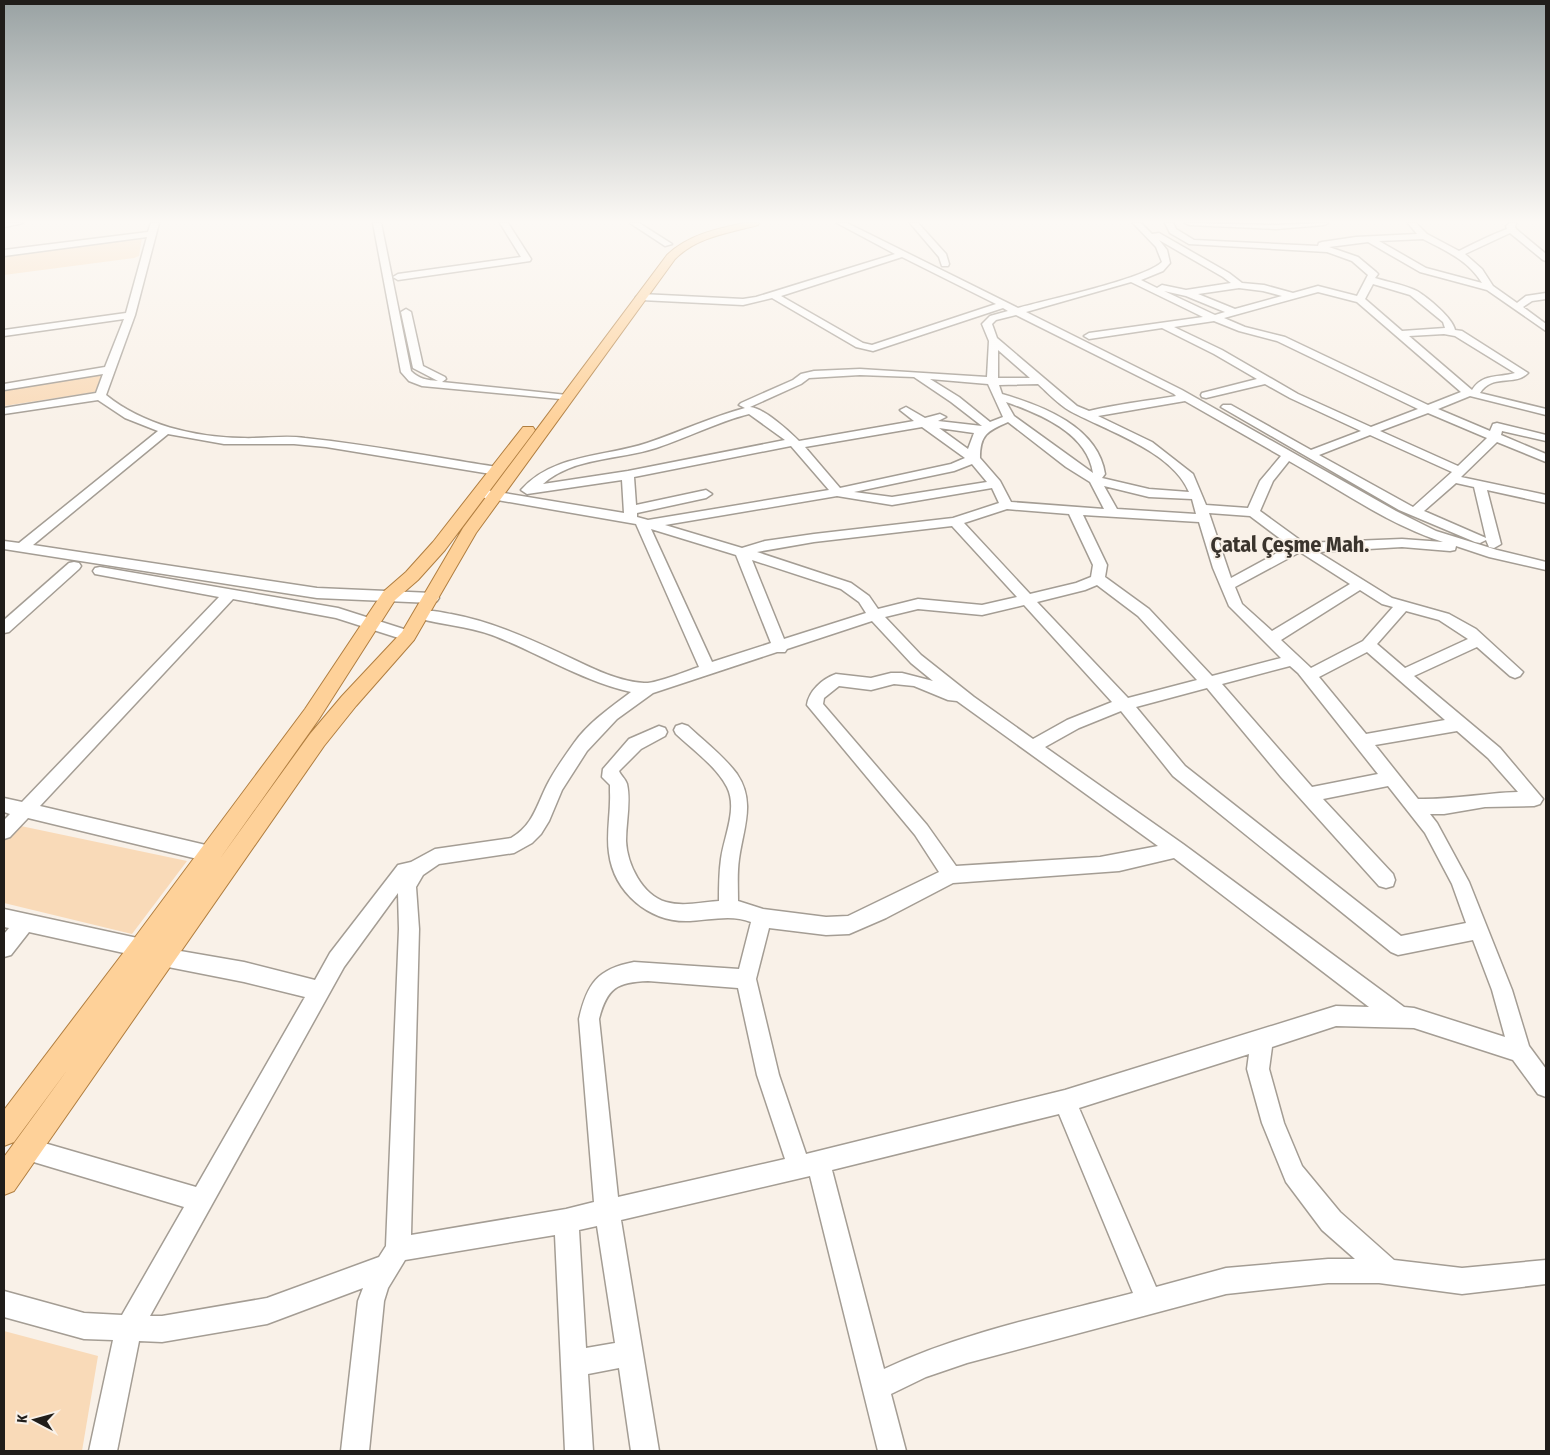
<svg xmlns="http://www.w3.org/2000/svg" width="1550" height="1455" viewBox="0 0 1550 1455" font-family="'Fira Sans Condensed',sans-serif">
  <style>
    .green { fill: #f9dab8 }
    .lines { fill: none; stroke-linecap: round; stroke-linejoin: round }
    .minor-casing { stroke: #a49d94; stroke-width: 3 }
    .major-casing { stroke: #b07e40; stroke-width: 2 }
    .minor { fill: #fff; fill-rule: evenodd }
    .major { fill: #fed199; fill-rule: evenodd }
    .labels { text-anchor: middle; stroke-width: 4; stroke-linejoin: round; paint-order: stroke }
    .district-label { font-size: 22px; font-weight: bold; fill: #3a342d; stroke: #f9f1e8 }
  </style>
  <rect width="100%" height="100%" fill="#f9f1e8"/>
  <g class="green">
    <polygon points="142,238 139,256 134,258 4,275 4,254"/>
    <polygon points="102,374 95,392 4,406 4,389"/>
    <polygon points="16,825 187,861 132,934 4,903 4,837"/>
    <polygon points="4,1331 98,1356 82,1451 4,1451"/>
  </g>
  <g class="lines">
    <defs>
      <g id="minor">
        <polygon points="4,223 23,223 4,227"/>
        <path d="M 151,223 L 159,223 L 135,315 L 106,395 C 143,425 194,437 241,438 C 263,439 284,435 305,438 C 370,445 433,457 497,467 L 503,471 L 497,475 L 326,447 L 294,444 L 224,444 L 168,434 L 33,545 L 317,588 L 432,593 L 437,595 L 439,598 L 437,601 L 432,603 L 317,598 L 4,549 L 4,541 L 19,543 L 158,431 L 125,418 L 98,400 L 4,414 L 4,408 L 96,393 L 103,374 L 4,390 L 4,384 L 105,367 L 124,319 L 4,336 L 4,330 L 126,313 L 147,237 L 4,256 L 4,250 L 148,232 Z"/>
        <path d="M 373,223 L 381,223 L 411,371 C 419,379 427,380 438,381 L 413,368 L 401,312 L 406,309 L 411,312 L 423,366 L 445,377 L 446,379 L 442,382 L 567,395 L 571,396 L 572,398 L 571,400 L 422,386 L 409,381 L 401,372 Z"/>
        <polygon points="500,223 508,223 531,259 530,261 398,280 393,277 398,274 521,257"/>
        <polygon points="630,223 639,223 672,244 665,246"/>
        <path d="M 837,223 L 847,223 L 1018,308 C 1046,300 1145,279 1162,262 L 1156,247 L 1133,223 L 1141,223 L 1152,234 L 1159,233 L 1229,273 L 1242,283 L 1264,285 L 1293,293 L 1318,286 L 1357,296 L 1368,275 L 1352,261 L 1327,252 L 1189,244 L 1170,233 L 1165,223 L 1173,223 L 1176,229 L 1194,240 L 1318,246 L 1319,243 L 1322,242 L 1356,237 L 1417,234 L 1408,223 L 1416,223 L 1427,234 L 1459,251 C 1475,243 1491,235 1507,229 L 1506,226 L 1510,223 L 1516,223 L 1515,227 L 1516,229 L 1546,254 L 1546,261 L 1543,260 L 1510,233 L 1465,254 L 1482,269 L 1493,286 L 1517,303 L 1526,296 L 1546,293 L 1546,299 L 1532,301 L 1523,307 L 1546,324 L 1546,331 L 1487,290 L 1420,272 L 1368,242 L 1329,247 L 1358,257 L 1376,272 L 1378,274 L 1375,278 C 1388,282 1405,285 1417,291 C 1427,297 1453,318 1455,330 L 1462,331 L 1528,373 C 1514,387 1493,373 1480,393 L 1546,409 L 1546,415 L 1470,396 L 1438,409 L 1490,431 L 1493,424 L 1497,423 L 1546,435 L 1546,441 L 1502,431 L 1501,435 L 1546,454 L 1546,462 L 1497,442 L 1461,477 L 1546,495 L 1546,503 L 1487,490 L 1501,544 L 1494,548 L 1489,547 L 1486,540 L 1480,543 L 1475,542 L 1399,510 L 1221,407 L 1223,405 L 1231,405 L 1311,450 L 1361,431 L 1290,398 L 1265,384 L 1206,398 L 1202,397 L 1201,395 L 1202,393 L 1257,379 L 1214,354 L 1162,328 L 1089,339 L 1084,336 L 1089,333 L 1203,317 L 1131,282 L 1026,312 L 1182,390 L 1396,511 L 1436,531 L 1497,550 L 1546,562 L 1546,570 L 1489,557 L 1456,546 L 1455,550 L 1450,551 L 1402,547 L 1318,552 L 1392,598 L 1449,614 L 1476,629 L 1523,672 L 1520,676 L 1515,678 L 1510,676 L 1477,647 L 1414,676 L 1500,748 L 1543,799 L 1540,804 L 1534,806 L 1485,807 L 1444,814 L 1430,814 L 1437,823 L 1469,882 L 1512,990 L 1529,1046 L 1546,1069 L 1546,1097 L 1538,1094 L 1513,1060 L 1414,1028 L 1336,1026 L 1272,1047 L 1269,1069 L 1284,1123 L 1302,1166 L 1340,1212 L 1394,1260 L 1462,1268 L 1546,1260 L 1546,1284 L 1462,1294 L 1379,1283 L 1328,1283 L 1226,1294 L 967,1363 L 926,1377 L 891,1394 L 906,1451 L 878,1451 L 810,1176 L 621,1220 L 659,1451 L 631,1451 L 619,1368 L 588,1374 L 593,1451 L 565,1451 L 555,1235 L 405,1260 L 388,1288 L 384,1301 L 369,1451 L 341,1451 L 358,1301 L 363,1288 L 267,1324 L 162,1342 L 139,1341 L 117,1451 L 89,1451 L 113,1340 L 84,1339 L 4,1317 L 4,1291 L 84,1313 L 122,1315 L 184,1207 L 27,1160 L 19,1157 L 16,1149 L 19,1141 L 27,1138 L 196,1187 L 305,997 L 244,982 L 163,966 L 156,964 L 153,957 L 156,950 L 163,948 L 244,962 L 315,980 L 330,953 L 398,865 L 411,862 L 435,849 L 511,838 C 533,825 536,807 547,785 C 554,771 564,757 574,743 C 588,723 611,707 631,692 C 582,681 539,653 492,635 C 467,626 442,625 417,618 L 415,615 L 417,612 C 427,609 440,612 451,614 C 489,621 523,636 558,652 C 586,665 614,681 644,683 C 656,684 686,671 699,667 L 636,524 L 480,497 L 476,496 L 474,493 L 476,490 L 480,489 L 624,513 L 622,480 L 527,494 L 521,490 C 552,454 605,457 647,443 C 680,432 711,417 745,408 L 739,405 L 741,403 L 793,380 L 801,374 L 814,371 L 860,369 L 987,377 L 989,341 L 982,324 L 990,316 L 1008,311 L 1003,308 L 873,351 L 856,347 L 772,298 L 743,305 L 641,300 L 636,297 L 641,294 L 743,299 L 756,297 L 895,254 ZM 1423,239 C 1446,251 1468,260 1482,283 L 1426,268 L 1379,241 ZM 1159,240 L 1223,277 L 1231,283 L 1186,290 L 1162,285 L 1157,288 L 1141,280 L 1163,271 L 1170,263 L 1167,250 ZM 902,257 L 996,304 L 872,345 L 863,343 L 781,296 ZM 1373,284 L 1410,295 L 1443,322 L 1445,328 L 1402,331 L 1365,299 ZM 1239,288 L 1263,291 L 1282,296 L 1235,309 L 1198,294 ZM 1164,291 L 1186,296 L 1225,312 L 1215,315 ZM 1318,292 L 1357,302 L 1461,392 L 1428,405 L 1285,337 L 1245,327 L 1224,318 ZM 1016,315 L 1174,394 L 1176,396 C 1147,401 1118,404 1089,411 L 1077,406 L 997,338 L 992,324 L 996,320 ZM 1214,321 L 1239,331 L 1277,341 L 1418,409 L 1371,427 L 1298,394 L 1222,350 L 1174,327 ZM 1444,334 L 1455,336 L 1515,373 C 1498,378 1483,373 1472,390 L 1409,336 ZM 998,350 L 1030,378 L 998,378 ZM 860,375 L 914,377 L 951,402 L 982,426 L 938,421 L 946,417 L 940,414 L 925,418 L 906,407 L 900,410 L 914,421 L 799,441 C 789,431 764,408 750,407 L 801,384 L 809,378 ZM 930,379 L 988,384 L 1003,417 L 990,422 L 959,397 ZM 1038,384 C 1048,393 1058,404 1070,411 C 1107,431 1172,451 1189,492 L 1149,489 L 1102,478 L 1105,474 C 1098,427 1043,406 1002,394 L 999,385 ZM 1185,401 L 1281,456 L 1260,481 L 1248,508 L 1206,505 L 1193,474 L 1152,442 L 1098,416 ZM 1006,402 C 1040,414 1087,433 1093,473 L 1014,416 ZM 1428,413 L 1487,438 L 1458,466 L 1380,431 ZM 749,414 L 785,440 L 628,471 L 543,484 C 573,457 619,460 656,448 C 687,438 717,422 749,414 ZM 1008,422 L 1066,467 L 1090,482 L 1104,509 L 1011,502 L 1000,481 L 980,458 C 980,435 987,431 1008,422 ZM 922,427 L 965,458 L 951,464 L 840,488 L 805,447 ZM 939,428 L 974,433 L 968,449 ZM 1370,435 L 1452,472 L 1413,507 L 1319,455 ZM 791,446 L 829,490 L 648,520 L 637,517 L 637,513 L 706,498 L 712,494 L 706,490 L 636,505 L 634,477 ZM 1289,461 C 1339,489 1389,525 1443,542 L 1402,539 L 1304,543 L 1260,511 L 1273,481 ZM 972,464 L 987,482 L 892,497 L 854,492 L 954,471 ZM 1456,483 L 1474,487 L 1486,538 L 1424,511 ZM 1104,486 L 1149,497 L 1192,499 L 1196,514 L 1117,509 ZM 992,488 L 999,503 L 953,518 L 814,534 L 765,541 L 742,548 L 665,525 L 837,496 L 892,505 ZM 1007,509 L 1069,514 L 1093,565 L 1091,577 L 1076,583 L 1030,594 L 964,523 ZM 1209,513 L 1250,516 L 1290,546 L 1231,578 ZM 1083,515 L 1199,522 L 1213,568 L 1229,606 L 1281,658 L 1212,676 L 1149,609 L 1105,577 L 1107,565 ZM 952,526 L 1017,597 L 982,605 L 918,599 L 878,609 L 869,596 L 851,583 L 757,552 L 814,542 ZM 651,529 L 736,555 L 771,643 L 712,662 ZM 1300,552 L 1350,584 L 1272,631 L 1242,604 L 1235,587 ZM 752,560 L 841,589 L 859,602 L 866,613 L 784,639 ZM 1097,585 L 1138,616 L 1197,680 L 1128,698 L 1037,602 L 1085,590 ZM 1360,590 L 1382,604 L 1393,607 L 1363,641 L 1311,668 L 1281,640 ZM 1024,605 L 1112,702 L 1067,720 L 1033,739 L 974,697 L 921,655 L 885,617 L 918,609 L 982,615 ZM 1406,611 L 1439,620 L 1468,639 L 1405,668 L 1377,644 ZM 872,621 L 911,663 L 933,681 L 902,673 L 891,673 L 871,678 L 836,674 C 822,679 809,691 807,705 L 915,835 L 939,872 L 848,916 L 826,917 L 763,909 L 738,901 C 738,887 737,873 739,859 C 743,829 756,802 737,774 C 724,756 704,741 688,726 L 682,724 L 676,726 L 674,730 L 676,734 C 693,750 716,766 727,787 C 738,809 724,836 721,859 C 719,873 719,887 719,901 C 702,902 683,907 666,902 C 642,895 627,864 626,841 C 626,822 631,802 627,784 C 625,778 621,776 619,771 L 641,749 L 665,736 L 667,732 L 665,728 L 659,726 L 629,739 L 603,769 L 602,777 L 610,785 L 610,792 C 611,812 606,833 609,853 C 614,893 650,923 690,921 C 709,920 732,914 751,922 L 739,969 L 634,962 C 597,969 587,984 579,1019 L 594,1202 L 566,1209 L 411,1235 L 419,929 L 416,887 L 423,875 L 439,864 L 514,853 L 532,843 L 541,834 L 549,821 L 562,790 L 587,751 L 617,719 L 653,693 L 777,652 L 785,652 L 787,649 ZM 1367,652 L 1445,720 L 1366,734 L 1319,677 ZM 1290,666 L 1298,673 L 1378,774 L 1312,787 L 1222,684 ZM 894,684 L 914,686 L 948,700 L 957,701 L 1158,846 L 1100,857 L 956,866 L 927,825 L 823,704 L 824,698 L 839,686 L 871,690 ZM 1207,688 L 1281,777 L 1379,886 L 1386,888 L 1393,886 L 1395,880 L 1393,874 L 1323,799 L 1388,786 L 1425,833 L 1452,884 L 1466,923 L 1401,936 L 1185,766 L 1136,707 ZM 1121,711 L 1173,776 L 1391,952 L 1398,955 L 1473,940 L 1492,990 L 1505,1037 L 1414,1008 L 1404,1007 L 1183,844 L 1045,747 L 1079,728 ZM 1457,731 L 1488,758 L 1518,792 C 1483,793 1452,800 1418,799 L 1375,745 ZM 1174,858 L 1369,1007 L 1336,1006 L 1065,1090 L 806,1154 L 779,1075 L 756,979 L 769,928 L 826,935 L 849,934 L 886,918 L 953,883 L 1119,871 ZM 398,893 L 399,929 L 386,1246 L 379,1257 L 267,1298 L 162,1316 L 150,1316 L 344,967 ZM 648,981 L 738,988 L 757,1075 L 785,1159 L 618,1197 L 599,1019 C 607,988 617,982 648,981 ZM 1249,1054 L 1247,1069 L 1262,1123 L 1286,1182 L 1322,1230 L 1355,1259 L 1328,1259 L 1226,1268 L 1156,1287 L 1079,1108 ZM 1059,1114 L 1133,1293 C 1049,1315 963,1332 884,1369 L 832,1170 ZM 597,1226 L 615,1343 L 586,1348 L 579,1230 Z"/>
        <polygon points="910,223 918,223 946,254 949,264 948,266 942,266 939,257"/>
        <polygon points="1185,223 1276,225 1328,223 1324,225 1276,229 1189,225"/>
        <polygon points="74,562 79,563 81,566 79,569 9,632 4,633 4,620 69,563"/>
        <polygon points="100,567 338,608 413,632 415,636 413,640 408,641 336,618 233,599 40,806 210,846 216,848 219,854 216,860 210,862 28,818 10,837 4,839 4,820 10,814 4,812 4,798 22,802 219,597 95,574 93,571 95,568"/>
        <polygon points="4,909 142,939 149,941 152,948 149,955 142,957 29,932 11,955 4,957 4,934 9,928 4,927"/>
      </g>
      <path id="major" d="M 744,223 L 759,223 L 758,225 C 728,233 697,237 675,259 L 476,533 L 414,640 L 356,706 L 324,746 L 14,1191 L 4,1195 L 4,1157 L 68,1069 L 14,1142 L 4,1146 L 4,1110 L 133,940 L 305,709 L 383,592 L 406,572 L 433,542 L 523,427 L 533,427 L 535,430 L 533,433 L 445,550 L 418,580 L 395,600 L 319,719 L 219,860 L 310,734 L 342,696 L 402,632 L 463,528 L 667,255 C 688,235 716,229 744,223 Z"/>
    </defs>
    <use href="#minor" class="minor-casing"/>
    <use href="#major" class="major-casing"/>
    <use href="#minor" class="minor"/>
    <use href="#major" class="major"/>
  </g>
  <linearGradient id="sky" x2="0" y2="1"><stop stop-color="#99a2a3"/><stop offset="0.52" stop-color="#fcf9f5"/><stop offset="1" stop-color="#fcf9f5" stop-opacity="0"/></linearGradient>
  <rect width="1550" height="426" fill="url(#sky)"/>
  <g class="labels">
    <g class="district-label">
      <text x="1290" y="552">Çatal Çeşme Mah.</text>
    </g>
  </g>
  <rect width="1550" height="1455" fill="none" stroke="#201d1a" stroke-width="10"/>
  <g transform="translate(35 1420) rotate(276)" stroke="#f9f1e8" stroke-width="4" paint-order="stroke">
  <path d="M0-4L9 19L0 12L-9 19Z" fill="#201d1a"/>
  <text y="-8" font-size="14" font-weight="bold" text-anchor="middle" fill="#201d1a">K</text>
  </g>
</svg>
